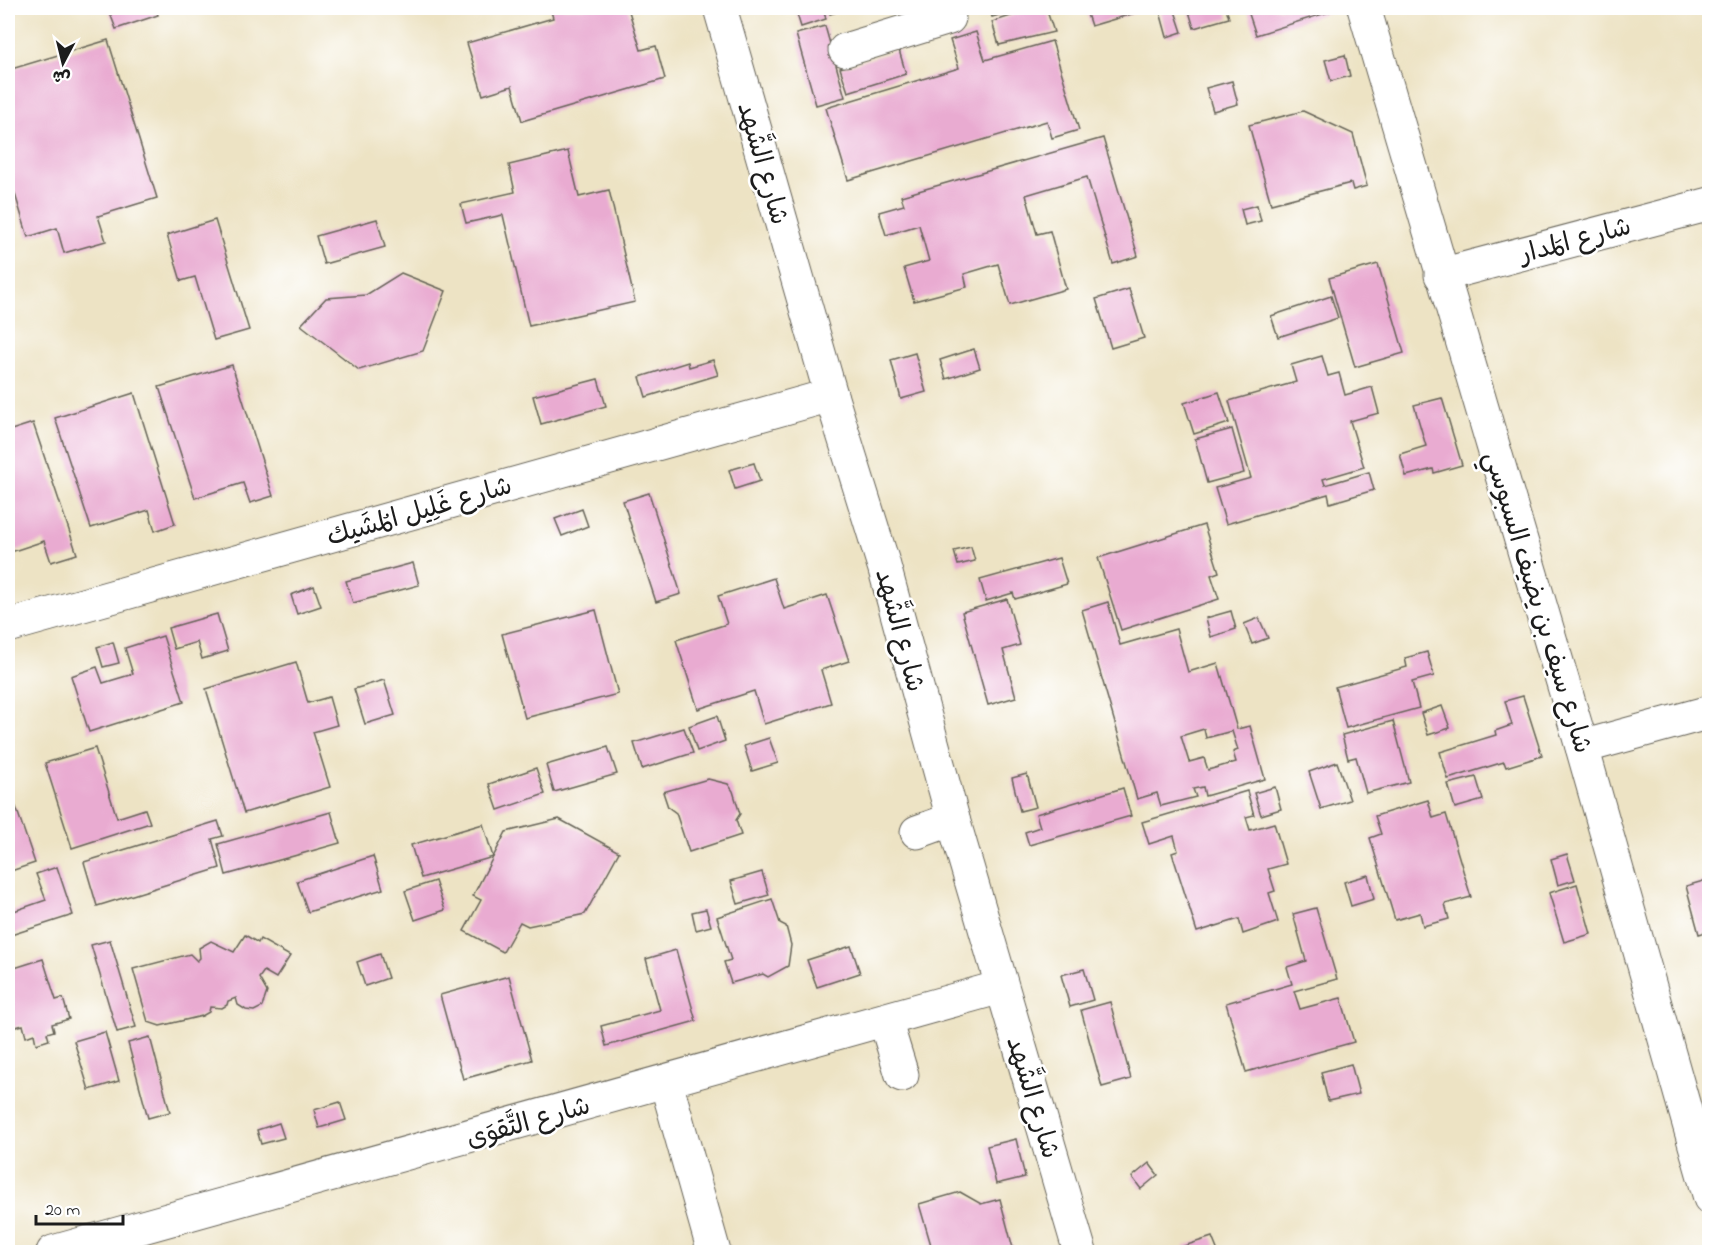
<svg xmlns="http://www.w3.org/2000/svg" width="1717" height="1260" viewBox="0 0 1717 1260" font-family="'Indie Flower','Playpen Sans Arabic',sans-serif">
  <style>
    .building { fill: #e9abd1; fill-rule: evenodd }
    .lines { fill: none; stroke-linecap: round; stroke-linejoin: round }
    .minor-casing { stroke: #656257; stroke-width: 35 }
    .minor { stroke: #fff; stroke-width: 33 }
    .labels { text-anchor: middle; stroke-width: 5; stroke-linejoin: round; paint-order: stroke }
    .street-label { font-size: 26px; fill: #1c1c1c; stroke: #fff }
  </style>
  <rect width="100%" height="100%" fill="#fff"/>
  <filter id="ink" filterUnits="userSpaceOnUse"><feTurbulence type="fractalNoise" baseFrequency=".0167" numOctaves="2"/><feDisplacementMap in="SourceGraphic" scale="12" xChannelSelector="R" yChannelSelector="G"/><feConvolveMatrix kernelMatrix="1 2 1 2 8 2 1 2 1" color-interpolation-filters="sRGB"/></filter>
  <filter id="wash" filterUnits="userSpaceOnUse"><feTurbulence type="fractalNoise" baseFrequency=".008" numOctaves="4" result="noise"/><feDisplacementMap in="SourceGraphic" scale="24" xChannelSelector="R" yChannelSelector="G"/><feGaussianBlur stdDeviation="1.35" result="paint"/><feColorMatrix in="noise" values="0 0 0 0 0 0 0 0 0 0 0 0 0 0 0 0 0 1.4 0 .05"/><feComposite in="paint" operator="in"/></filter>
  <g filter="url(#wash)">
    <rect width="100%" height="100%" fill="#ede3c4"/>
    <g id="blocks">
      <g class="building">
        <polygon points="108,8 156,8 158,15 116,29"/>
        <polygon points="550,8 628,8 641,50 656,46 665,79 522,121 512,86 483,95 467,43 553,18"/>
        <polygon points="795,8 823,8 826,19 801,27"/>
        <polygon points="828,8 850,8 830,14"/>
        <polygon points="989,8 1046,8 1054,32 999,45 992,22 1020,13 1019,9 992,17"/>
        <polygon points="1085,8 1152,8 1091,26"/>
        <polygon points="1159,8 1174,8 1182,32 1167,37"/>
        <polygon points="1188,8 1226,8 1229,18 1194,28"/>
        <polygon points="1247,8 1328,8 1329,12 1256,35"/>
        <polygon points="825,26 845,97 816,105 796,34"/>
        <polygon points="976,32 985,60 1052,41 1079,130 1052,138 1047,121 848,180 826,108 959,68 950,40"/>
        <polygon points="108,40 157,198 98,216 106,241 64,253 57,228 28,237 8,171 8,70"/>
        <polygon points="899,50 906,74 848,92 840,68"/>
        <polygon points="1345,55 1350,76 1331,81 1325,60"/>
        <polygon points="1232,81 1238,104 1213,111 1206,88"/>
        <polygon points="1303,111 1353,134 1367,186 1353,190 1351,183 1271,204 1249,125"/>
        <polygon points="1103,138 1138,256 1113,264 1087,177 1026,195 1037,234 1050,231 1066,289 1010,305 998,264 964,274 967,287 914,301 904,268 929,261 919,225 886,235 879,212 904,205 901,196"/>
        <polygon points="568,151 579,197 609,190 635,302 529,326 503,215 466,223 461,204 515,192 509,165"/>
        <polygon points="1257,205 1261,221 1245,225 1241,209"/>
        <polygon points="377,219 385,247 324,264 316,236"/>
        <polygon points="215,220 249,330 214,340 195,277 181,281 167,235"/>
        <polygon points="1378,264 1404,353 1355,367 1329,278"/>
        <polygon points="401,273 446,291 423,351 359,370 301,325 326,298 366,295"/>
        <polygon points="1129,289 1144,338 1111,348 1096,299"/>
        <polygon points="1331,296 1338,318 1278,337 1271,316"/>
        <polygon points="974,349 980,368 946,379 940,360"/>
        <polygon points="915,353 926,392 901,399 891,360"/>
        <polygon points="1322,356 1328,376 1339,373 1345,395 1372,387 1379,413 1350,421 1364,467 1323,479 1325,485 1369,472 1374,490 1330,503 1328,494 1226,524 1215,488 1251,478 1229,401 1296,382 1291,365"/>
        <polygon points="713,360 718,375 646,397 640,377 688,362 689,367"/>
        <polygon points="232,365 273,496 250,503 243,483 195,498 159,387"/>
        <polygon points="598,379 606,406 541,424 533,396"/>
        <polygon points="1219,392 1229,423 1194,434 1184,403"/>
        <polygon points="134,393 175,524 155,531 149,510 91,528 55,418"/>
        <polygon points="1442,398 1462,465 1434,473 1433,469 1406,476 1400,454 1426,446 1414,405"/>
        <polygon points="33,423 77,554 51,562 44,541 8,553 8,431"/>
        <polygon points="1232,429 1244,473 1207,483 1195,439"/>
        <polygon points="754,463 760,481 735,489 729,470"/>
        <polygon points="649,493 681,594 656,602 623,501"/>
        <polygon points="582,509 588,526 562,536 555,519"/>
        <polygon points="1204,525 1219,572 1211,575 1219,599 1121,630 1098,558"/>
        <polygon points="971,547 975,561 958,565 954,551"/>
        <polygon points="1059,558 1067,584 1015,599 1013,593 986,601 980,580"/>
        <polygon points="413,563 419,585 353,603 346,581"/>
        <polygon points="774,578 784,609 827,595 849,661 821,670 831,703 764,724 754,691 698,709 676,640 727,624 718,596"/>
        <polygon points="314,586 321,606 297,614 291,595"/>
        <polygon points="1007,599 1020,645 1003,650 1016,697 988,705 962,612"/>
        <path d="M 1108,602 L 1120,645 L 1176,629 L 1188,672 L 1218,663 L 1237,729 L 1250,726 L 1265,779 L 1205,796 L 1203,787 L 1193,789 L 1196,797 L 1161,806 L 1157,793 L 1137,799 L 1082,610 ZM 1204,729 L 1206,738 L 1232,731 L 1238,750 L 1233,752 L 1236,762 L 1208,770 L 1204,758 L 1189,762 L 1181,736 Z"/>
        <polygon points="596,610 618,694 525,718 502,634"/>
        <polygon points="1231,611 1236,629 1211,637 1206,618"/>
        <polygon points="217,614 228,651 202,659 197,642 174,649 168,628"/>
        <polygon points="1259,618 1268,638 1252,644 1244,624"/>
        <polygon points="163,636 184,702 89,732 71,676 97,667 103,683 133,674 125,648"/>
        <polygon points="113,642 119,663 103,667 97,647"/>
        <polygon points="1427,652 1434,676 1412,682 1419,708 1346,728 1335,687 1407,667 1405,658"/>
        <polygon points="296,662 308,703 329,697 337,725 313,732 330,787 244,813 206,689"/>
        <polygon points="384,680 395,715 365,724 354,689"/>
        <polygon points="1523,696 1542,756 1506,767 1504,762 1448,779 1440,752 1496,735 1495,731 1512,725 1505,701"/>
        <polygon points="1442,706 1450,728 1428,735 1421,713"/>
        <polygon points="717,716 725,741 697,751 689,726"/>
        <polygon points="1393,721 1409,782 1366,793 1356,757 1348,759 1342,735"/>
        <polygon points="684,728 693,753 642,769 634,743"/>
        <polygon points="769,738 778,763 752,771 744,746"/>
        <polygon points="608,747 617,774 554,792 546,765"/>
        <polygon points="95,748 117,818 145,809 150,823 72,848 45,763"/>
        <polygon points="1337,762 1350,800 1321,809 1309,772"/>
        <polygon points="536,768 545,794 498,810 489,784"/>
        <polygon points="1027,774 1036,807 1020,811 1012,778"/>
        <polygon points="1476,777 1483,800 1455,808 1448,784"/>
        <polygon points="708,779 728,784 733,791 740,814 736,820 741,835 689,852 676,813 668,807 663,792"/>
        <polygon points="1275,787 1281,809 1261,815 1254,793"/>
        <polygon points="1123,788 1131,816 1029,845 1025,832 1040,827 1036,814"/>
        <polygon points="1247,791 1254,815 1246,817 1250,830 1274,823 1286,864 1268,869 1275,891 1269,893 1278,922 1243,934 1239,919 1197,932 1172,853 1178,851 1174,836 1149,844 1142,822"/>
        <polygon points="1428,800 1433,818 1446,814 1471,897 1445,904 1449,919 1423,926 1420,913 1395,920 1370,838 1381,834 1375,816"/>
        <polygon points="16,807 35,863 8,872 8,810"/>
        <polygon points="331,812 340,843 226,875 218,844"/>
        <polygon points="559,819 619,852 585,914 528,926 520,922 503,952 464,931 481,900 473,896 506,832"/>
        <polygon points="218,821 223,836 212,839 220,868 97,906 84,862"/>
        <polygon points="483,824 493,857 421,878 411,845"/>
        <polygon points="1567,854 1575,880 1558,885 1551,859"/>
        <polygon points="373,856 383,889 308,912 297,881"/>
        <polygon points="57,867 73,915 8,936 8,913 46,900 36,874"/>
        <polygon points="762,872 769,895 738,904 731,881"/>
        <polygon points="1368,875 1374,899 1351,906 1344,882"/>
        <polygon points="1710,879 1710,931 1699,934 1686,886"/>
        <polygon points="435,881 445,910 415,920 405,891"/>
        <polygon points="1577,884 1591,934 1564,942 1549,893"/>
        <polygon points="772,899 780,923 786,926 791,945 788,966 768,977 763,974 731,983 724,962 731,960 717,917"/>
        <polygon points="1316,908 1337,979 1294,991 1300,1009 1341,998 1354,1042 1246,1072 1226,1003 1292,984 1287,967 1306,961 1293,914"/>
        <polygon points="706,909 711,926 696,930 692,912"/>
        <polygon points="245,935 258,943 260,939 290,956 276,978 264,971 259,978 267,992 262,1007 254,1011 246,1010 238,1005 236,998 228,1001 227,1005 222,1008 210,1007 209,1012 202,1016 160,1026 148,1022 133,969 190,954 197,961 200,958 199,948 211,941 234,952"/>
        <polygon points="110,940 136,1027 117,1032 91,945"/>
        <polygon points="851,946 860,973 817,987 807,960"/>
        <polygon points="676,950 696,1021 606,1046 601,1026 660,1010 646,959"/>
        <polygon points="380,954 388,978 365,986 357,962"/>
        <polygon points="43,959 56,1000 63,998 69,1019 52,1024 54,1031 47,1033 49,1040 36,1044 34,1034 26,1037 23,1025 12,1028 8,1011 8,970"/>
        <polygon points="1084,969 1093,1000 1070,1007 1061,975"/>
        <polygon points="509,976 532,1060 463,1079 440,995"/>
        <polygon points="1110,1002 1131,1079 1102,1087 1081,1010"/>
        <polygon points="105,1032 119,1081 89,1090 74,1041"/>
        <polygon points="150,1037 170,1112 148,1118 128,1043"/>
        <polygon points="1351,1064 1359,1094 1328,1101 1321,1072"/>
        <polygon points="340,1102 346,1120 319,1128 314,1110"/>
        <polygon points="279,1123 284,1138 261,1144 257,1130"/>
        <polygon points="1016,1139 1025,1177 996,1184 987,1146"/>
        <polygon points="1149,1163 1158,1175 1141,1189 1132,1177"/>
        <polygon points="960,1192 981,1204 1000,1199 1014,1252 933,1252 919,1204"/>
        <polygon points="1212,1237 1218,1252 1186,1252 1184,1246"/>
      </g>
    </g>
  </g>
  <g filter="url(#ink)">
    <use href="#blocks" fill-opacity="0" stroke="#656257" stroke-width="1.5"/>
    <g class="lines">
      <defs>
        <g id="minor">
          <polyline points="720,8 831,395 884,566 953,819 1080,1252"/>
          <polyline points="1364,8 1582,747 1710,1198"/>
          <polyline points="845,50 949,18"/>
          <polyline points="1441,275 1710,204"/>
          <polyline points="8,626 831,395"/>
          <polyline points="1582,747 1710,712"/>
          <polyline points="917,832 953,819"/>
          <polyline points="885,1020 902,1075"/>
          <polyline points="666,1082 714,1252"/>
          <polyline points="53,1252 1001,987"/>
        </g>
      </defs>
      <use href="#minor" class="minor-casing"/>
      <use href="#minor" class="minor"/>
    </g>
  </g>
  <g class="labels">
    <g class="street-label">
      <text transform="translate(764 163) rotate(74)" y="9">شارع الشَّهد</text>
      <text transform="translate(1575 239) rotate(-15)" y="9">شارع المَدار</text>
      <text transform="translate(419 510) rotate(-16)" y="9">شارع غَلِيل المُشَيك</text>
      <text transform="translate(1539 602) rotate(73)" y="9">شارع سيف بن يضيف السبوسي</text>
      <text transform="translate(901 630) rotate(75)" y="9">شارع الشَّهد</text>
      <text transform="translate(1034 1097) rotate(73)" y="9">شارع الشَّهد</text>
      <text transform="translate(528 1121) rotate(-16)" y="9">شارع التَّقوَى</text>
    </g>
  </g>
  <rect width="1717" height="1260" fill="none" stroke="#fff" stroke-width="30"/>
  <g transform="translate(63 63) rotate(187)" stroke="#ffffff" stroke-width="4.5" paint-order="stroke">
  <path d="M0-4.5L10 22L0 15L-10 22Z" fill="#1c1c1c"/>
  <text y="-9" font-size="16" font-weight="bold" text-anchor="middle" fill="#1c1c1c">ش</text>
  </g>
  <path d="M36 1215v9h87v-9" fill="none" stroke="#1c1c1c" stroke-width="3"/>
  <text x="45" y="1215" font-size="18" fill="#1c1c1c" stroke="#ffffff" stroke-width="4.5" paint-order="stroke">20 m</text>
</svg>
